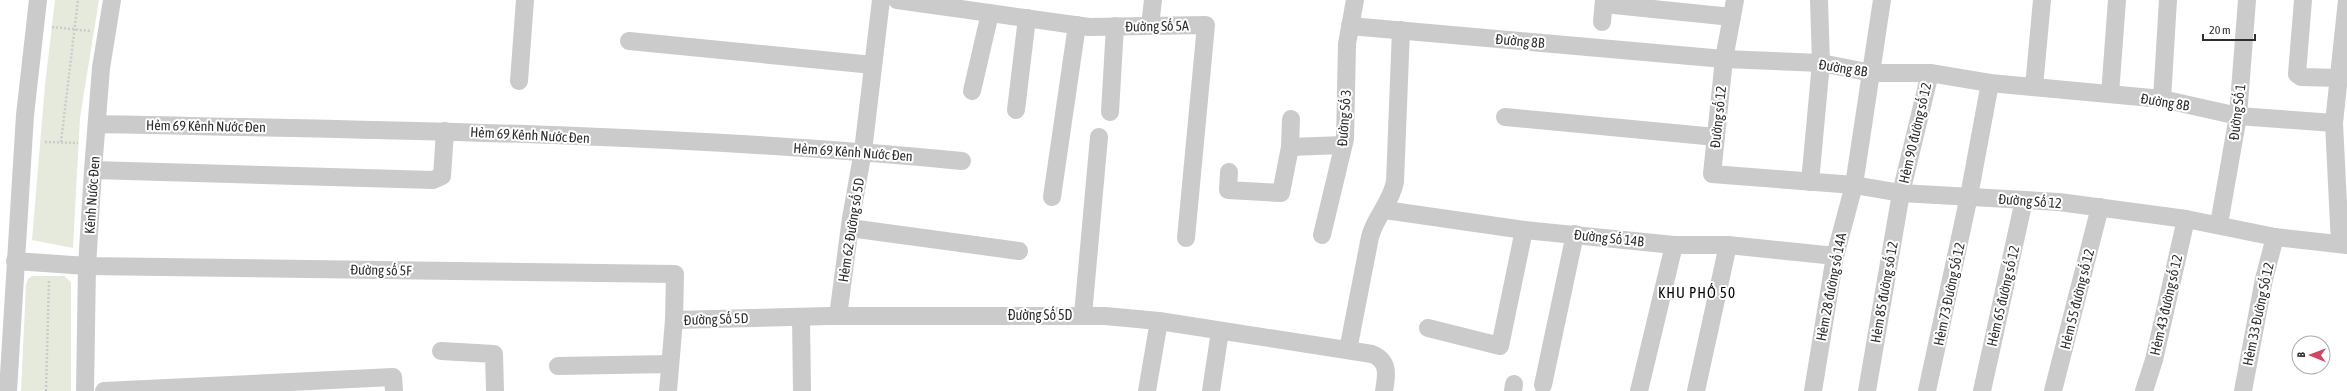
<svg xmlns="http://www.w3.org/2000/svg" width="2347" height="391" viewBox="0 0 2347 391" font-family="'Asap Condensed',sans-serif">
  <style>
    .green { fill: #e6eadd }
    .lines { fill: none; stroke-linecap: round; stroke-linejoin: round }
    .path { stroke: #cbcbcb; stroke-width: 2.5; stroke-dasharray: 2 2; stroke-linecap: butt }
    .minor { stroke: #cbcbcb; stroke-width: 18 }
    .labels { text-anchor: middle; stroke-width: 4; stroke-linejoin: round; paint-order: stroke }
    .street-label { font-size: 14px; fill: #2e2e2e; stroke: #fff }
    .neighbourhood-label { font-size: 15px; letter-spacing: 1px; fill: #000; stroke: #fff }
  </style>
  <rect width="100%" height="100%" fill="#fff"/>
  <g class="green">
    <polygon points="55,0 99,0 80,118 73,248 32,240 45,85"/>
    <polygon points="32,276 64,276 71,282 71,391 21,391 26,285 28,279"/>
  </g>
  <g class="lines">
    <g class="path">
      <polyline points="52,27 90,31"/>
      <polyline points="45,142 78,143"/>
      <polyline points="61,142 78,0"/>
      <polyline points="46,391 49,280"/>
    </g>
    <g class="minor">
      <polyline points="897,0 1089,27 1206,25 1186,238"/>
      <polyline points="1735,0 1724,59 1712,174 1854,185 1901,193 2059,202 2186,219 2275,237 2347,245"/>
      <polyline points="2303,0 2297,74 2301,77 2339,78"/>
      <polyline points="1604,4 1732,17"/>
      <polyline points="1602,22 1604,0"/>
      <polyline points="1150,26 1153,0"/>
      <polyline points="1350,26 1724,59 1821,63 1872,73 1930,73 1990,83 2162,99 2238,116 2334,123"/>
      <polyline points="629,41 873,65"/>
      <polyline points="519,81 525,0"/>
      <polyline points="2034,87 2042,0"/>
      <polyline points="972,91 990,13"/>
      <polyline points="2110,94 2117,0"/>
      <polyline points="2162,99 2168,0"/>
      <polyline points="1016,110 1027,18"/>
      <polyline points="1110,112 1115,26"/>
      <polyline points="1505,117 1716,137"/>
      <path d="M 97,124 C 385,130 675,133 962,161"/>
      <polyline points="1290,147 1291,119"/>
      <polyline points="93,170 433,180 442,176 445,131"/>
      <polyline points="1229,172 1228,190 1281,193 1290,147 1343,145"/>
      <polyline points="1810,182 1821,63 1819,0"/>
      <polyline points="1052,197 1077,25"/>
      <polyline points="1385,210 1524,230 1674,245 1728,245 1835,256"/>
      <polyline points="2219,224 2238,116 2247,0"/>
      <polyline points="850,228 1019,251"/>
      <polyline points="1322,235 1345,139 1347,44 1355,0"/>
      <polyline points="2340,244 2334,123 2347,0"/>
      <polyline points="15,261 87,266 675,274 674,320 668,391"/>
      <polyline points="1083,315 1099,137"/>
      <polyline points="838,316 851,218 863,151 881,0"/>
      <polyline points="801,317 802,391"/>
      <path d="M 674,320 L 829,316 L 1105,316 L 1159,321 L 1372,354 C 1389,361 1387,374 1384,391"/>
      <polyline points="1428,328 1500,346 1524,230"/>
      <path d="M 1348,350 L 1370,237 C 1376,215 1390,205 1395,182 L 1401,30"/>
      <polyline points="441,351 494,354 495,391"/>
      <polyline points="558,366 670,364"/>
      <polyline points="1543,385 1575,234"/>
      <polyline points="8,391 25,115 38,0"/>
      <polyline points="85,391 87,266 93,170 101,68 112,0"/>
      <polyline points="104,391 393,377 394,391"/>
      <polyline points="1147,391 1159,321"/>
      <polyline points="1211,391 1220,331"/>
      <polyline points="1513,391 1514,384"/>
      <polyline points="1639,391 1674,245"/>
      <polyline points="1696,391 1728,245"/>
      <polyline points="1813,391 1835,256 1854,185 1882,0"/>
      <polyline points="1867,391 1901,193 1930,73"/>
      <polyline points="1927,391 1969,196 1990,83"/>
      <polyline points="1982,391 2024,200"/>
      <polyline points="2053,391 2100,207"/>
      <polyline points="2144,391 2154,360 2186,219"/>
      <polyline points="2243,391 2264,279 2275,237"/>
    </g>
  </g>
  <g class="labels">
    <g class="street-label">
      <text transform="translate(1157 26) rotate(-1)" y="5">Đường Số 5A</text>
      <text transform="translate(1520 41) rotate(5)" y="5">Đường 8B</text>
      <text transform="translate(1843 68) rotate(9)" y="5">Đường 8B</text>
      <text transform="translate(2165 102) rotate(9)" y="5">Đường 8B</text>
      <text transform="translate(2237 112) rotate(-83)" y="5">Đường Số 1</text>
      <text transform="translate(1718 117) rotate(-84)" y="5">Đường số 12</text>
      <text transform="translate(1344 118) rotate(-86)" y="5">Đường Số 3</text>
      <text transform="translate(206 126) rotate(1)" y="5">Hẻm 69 Kênh Nước Đen</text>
      <text transform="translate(1915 133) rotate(-77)" y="5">Hẻm 90 đường số 12</text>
      <text transform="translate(530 135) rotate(3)" y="5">Hẻm 69 Kênh Nước Đen</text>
      <text transform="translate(853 152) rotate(4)" y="5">Hẻm 69 Kênh Nước Đen</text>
      <text transform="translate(92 195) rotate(-86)" y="5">Kênh Nước Đen</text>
      <text transform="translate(2030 201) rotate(4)" y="5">Đường Số 12</text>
      <text transform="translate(851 230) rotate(-81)" y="5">Hẻm 62 Đường số 5D</text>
      <text transform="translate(1609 238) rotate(6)" y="5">Đường Số 14B</text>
      <text transform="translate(381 270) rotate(1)" y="5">Đường số 5F</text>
      <text transform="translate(1831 287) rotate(-79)" y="5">Hẻm 28 đường số 14A</text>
      <text transform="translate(1884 292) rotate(-80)" y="5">Hẻm 85 đường số 12</text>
      <text transform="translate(1949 294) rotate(-78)" y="5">Hẻm 73 Đường Số 12</text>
      <text transform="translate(2003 296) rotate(-77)" y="5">Hẻm 65 đường số 12</text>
      <text transform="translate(2077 299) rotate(-76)" y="5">Hẻm 55 đường số 12</text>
      <text transform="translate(2166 305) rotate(-77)" y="5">Hẻm 43 đường số 12</text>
      <text transform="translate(2258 314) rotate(-78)" y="5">Hẻm 33 Đường Số 12</text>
      <text x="1040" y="320">Đường Số 5D</text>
      <text transform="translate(716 319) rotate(-2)" y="5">Đường Số 5D</text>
    </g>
    <g class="neighbourhood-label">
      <text x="1697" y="298">KHU PHỐ 50</text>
    </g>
  </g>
  <g transform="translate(2311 355) rotate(271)"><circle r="19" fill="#ffffff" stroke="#ababab"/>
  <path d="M0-3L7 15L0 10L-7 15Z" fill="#d24463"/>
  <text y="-6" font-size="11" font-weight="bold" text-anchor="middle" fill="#2e2e2e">B</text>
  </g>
  <path d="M2203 34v6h52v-6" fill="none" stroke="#2e2e2e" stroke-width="2"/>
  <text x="2209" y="34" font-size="12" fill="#2e2e2e" stroke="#ffffff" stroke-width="3" paint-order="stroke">20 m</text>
</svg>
